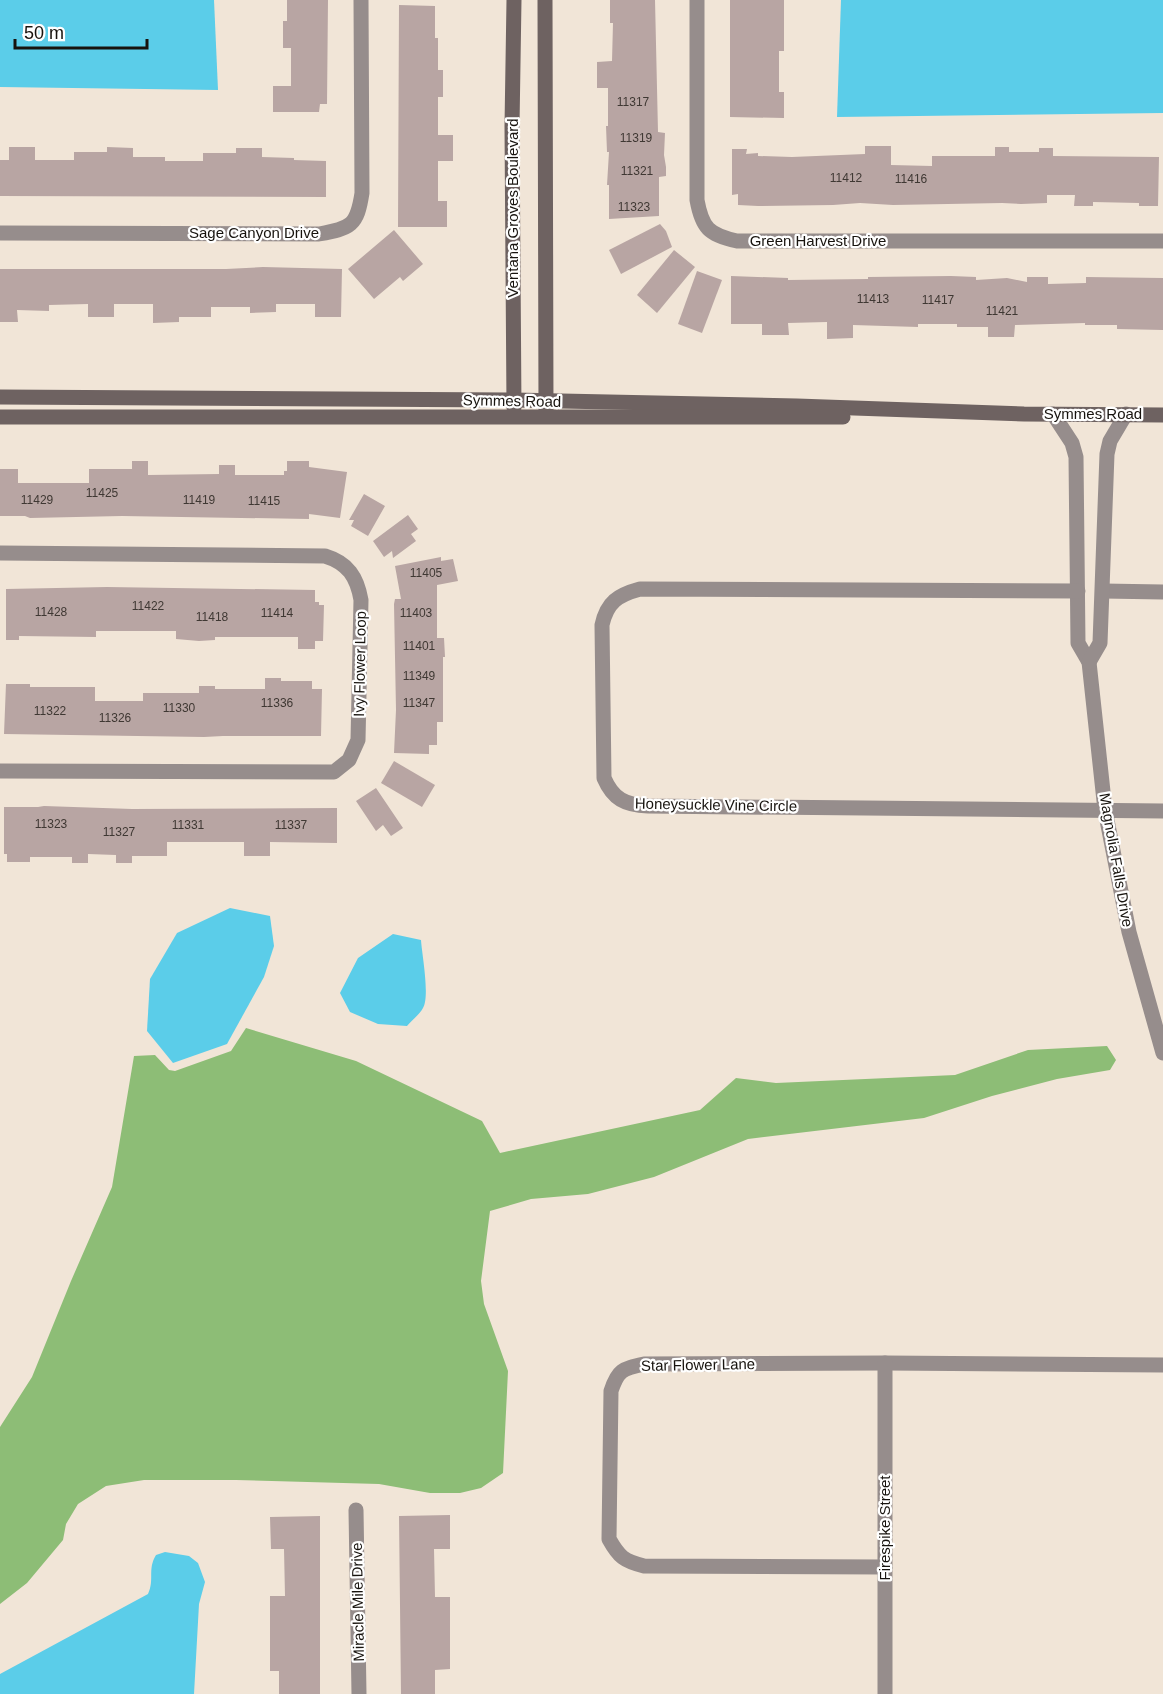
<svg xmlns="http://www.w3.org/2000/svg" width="1163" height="1694" viewBox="0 0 1163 1694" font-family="Helvetica,sans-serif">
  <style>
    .forest { fill: #8dbd76 }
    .water { fill: #5bcde9 }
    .building { fill: #b8a5a3 }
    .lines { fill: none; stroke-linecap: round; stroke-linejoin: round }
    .street { stroke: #968d8c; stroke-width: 15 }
    .secondary { stroke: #6e6261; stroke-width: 15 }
    .labels { text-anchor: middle; stroke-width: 4.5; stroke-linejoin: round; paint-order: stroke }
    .number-label { font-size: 12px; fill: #3f3833 }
    .street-label { font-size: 15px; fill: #17130e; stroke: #fff }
  </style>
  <rect width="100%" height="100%" fill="#f1e5d7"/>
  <polygon class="forest" points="246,1028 356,1061 482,1121 500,1153 700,1110 736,1078 776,1083 955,1075 1028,1050 1107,1046 1116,1060 1110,1070 1057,1079 992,1096 924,1118 748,1139 654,1177 588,1194 531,1199 490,1211 481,1281 484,1304 508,1371 503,1473 481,1488 460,1493 430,1493 379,1484 236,1480 144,1480 106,1486 78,1504 66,1524 63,1540 27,1583 0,1604 0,1427 32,1377 71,1281 112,1187 134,1056 155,1055 169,1070 175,1071 231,1051"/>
  <g class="water">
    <polygon points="0,0 214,0 218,90 0,87"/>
    <polygon points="841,0 1163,0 1163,113 837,117"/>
    <polygon points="230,908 270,916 274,946 264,977 227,1044 173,1063 147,1031 150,979 177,933"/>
    <path d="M 393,934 L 421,940 C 422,955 430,996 423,1008 C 420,1014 412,1020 407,1026 L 378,1024 L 350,1012 L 340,993 L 358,958 Z"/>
    <path d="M 165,1552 L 189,1556 L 198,1563 L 205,1582 L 199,1604 L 194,1694 L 0,1694 L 0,1674 L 148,1594 C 155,1579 147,1570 156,1555 Z"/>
  </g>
  <g class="building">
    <polygon points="287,0 328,0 327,104 320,104 319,112 273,112 273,86 291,86 291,48 283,48 283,21 287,21"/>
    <polygon points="610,0 655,0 658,132 665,133 664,155 666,167 666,176 659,177 659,216 609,219 609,185 607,185 609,152 607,152 606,126 608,126 608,88 597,88 597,62 612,61 613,23 610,23"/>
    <polygon points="730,0 784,0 784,51 779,51 779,92 784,92 784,118 730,117"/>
    <polygon points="399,5 435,6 435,38 438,38 438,70 443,70 443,97 438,97 438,135 453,135 453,161 438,161 438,201 447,201 447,227 398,227"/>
    <polygon points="865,146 891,146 891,165 932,166 932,156 995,156 995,147 1009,147 1009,152 1039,152 1039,148 1053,148 1053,156 1159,157 1158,206 1139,206 1139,203 1093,202 1093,206 1074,206 1075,195 1047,195 1047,203 1021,204 1002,203 893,205 860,203 833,205 758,206 738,205 738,194 732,195 732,149 747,149 746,154 758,153 758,156 792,157 865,154"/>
    <polygon points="9,147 35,147 35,160 74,160 74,152 107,152 107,147 133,148 133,157 165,157 165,161 203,161 203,153 236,153 236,148 262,148 262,157 294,158 294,160 326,161 326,197 0,196 0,160 9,160"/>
    <polygon points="660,224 666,231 672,247 621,274 609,250"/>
    <polygon points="394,230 423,264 403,281 400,277 374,299 348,269"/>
    <polygon points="674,250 695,267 657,313 637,295"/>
    <polygon points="263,267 342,269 341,317 315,317 315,304 276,304 276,312 250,313 250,307 211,307 211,317 179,317 179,322 153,323 153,304 114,304 114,317 88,317 88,304 49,305 49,311 17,310 18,322 0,322 0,269 226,269"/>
    <polygon points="697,271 722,280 702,333 678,324"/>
    <polygon points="731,276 788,278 788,280 868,279 868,277 951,276 976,277 976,280 1007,278 1027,282 1027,277 1048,277 1048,284 1086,283 1086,277 1163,278 1163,330 1117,329 1117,325 1085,325 1085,323 1015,325 1014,337 988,337 988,327 957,327 957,324 918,324 918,327 853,325 853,338 827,339 827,322 788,323 789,335 762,335 762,324 731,324"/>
    <polygon points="132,461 148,461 148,475 219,474 219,465 235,465 235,475 284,475 284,471 287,471 287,461 309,461 309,467 347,472 340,518 309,514 309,519 122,516 30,518 25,516 0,516 0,469 18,469 18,483 89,483 89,469 132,469"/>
    <polygon points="364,494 385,506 368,536 351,526 354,520 349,520"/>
    <polygon points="408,515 418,529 411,534 416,541 393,558 392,551 384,557 373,541"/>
    <polygon points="441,557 441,561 453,559 458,581 437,585 437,638 444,638 445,657 443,657 443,722 437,722 437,745 429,745 429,754 394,753 396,710 394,604 395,599 401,599 395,566"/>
    <polygon points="107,587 315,590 315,602 319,602 319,605 324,605 323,641 315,641 315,649 298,649 298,637 215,637 215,640 199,641 176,639 176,631 96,631 96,637 19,636 19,640 6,640 6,589"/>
    <polygon points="265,678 281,678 281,681 312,681 312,689 322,689 321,736 223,736 204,737 4,734 6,684 30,684 30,687 95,687 95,701 143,701 143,693 199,693 199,686 215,686 215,689 265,689"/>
    <polygon points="394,761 435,785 422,807 381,783"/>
    <polygon points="376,788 403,828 391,836 383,825 376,831 356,801"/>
    <polygon points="44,806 132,809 337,808 337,843 270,842 270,856 244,856 244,842 167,842 167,856 132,856 132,863 116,863 116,855 88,854 88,863 72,863 72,857 30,857 30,862 7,862 7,854 4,854 4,807 38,807"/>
    <polygon points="450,1515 450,1549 434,1549 435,1597 450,1597 450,1669 435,1670 435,1694 401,1694 399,1516"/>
    <polygon points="320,1516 320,1694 279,1694 279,1671 270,1671 270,1596 285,1596 284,1549 271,1549 270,1517"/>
  </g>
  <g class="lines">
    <g class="street">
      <path d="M 697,0 L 697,200 C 702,228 709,235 737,241 L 1163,241"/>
      <path d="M 0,233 L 319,234 C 351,228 357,226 362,193 L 361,0"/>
      <polyline points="1053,414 1072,443 1076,457 1078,643 1089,662 1105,810 1129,932 1163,1053"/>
      <path d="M 0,553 L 325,556 C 348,563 357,577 361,600 L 358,740 L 349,760 L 334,772 L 0,771"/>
      <path d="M 1078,591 L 640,589 C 618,595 607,602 602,625 L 604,778 C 613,799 625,805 648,806 L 1163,811"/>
      <polyline points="1103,591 1163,592"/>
      <polyline points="1089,662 1100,643 1107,454 1110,441 1126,414"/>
      <polyline points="356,1510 359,1694"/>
      <path d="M 885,1567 L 644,1566 C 624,1561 619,1557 609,1539 L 611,1391 C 618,1370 622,1369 644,1364 L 885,1363 L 1163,1365"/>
      <polyline points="885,1694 885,1363"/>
    </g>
    <g class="secondary">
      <polyline points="514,0 512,126 514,408"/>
      <polyline points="545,0 546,411"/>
      <polyline points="0,397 514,400 797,406 1024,414 1163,415"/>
      <polyline points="0,417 843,417"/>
    </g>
  </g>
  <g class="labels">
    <g class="number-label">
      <text x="633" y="106">11317</text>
      <text x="636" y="142">11319</text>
      <text x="637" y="175">11321</text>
      <text x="846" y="182">11412</text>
      <text x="911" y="183">11416</text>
      <text x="634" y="211">11323</text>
      <text x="873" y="303">11413</text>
      <text x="938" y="304">11417</text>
      <text x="1002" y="315">11421</text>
      <text x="102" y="497">11425</text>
      <text x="37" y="504">11429</text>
      <text x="199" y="504">11419</text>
      <text x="264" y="505">11415</text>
      <text x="426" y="577">11405</text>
      <text x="148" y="610">11422</text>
      <text x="51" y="616">11428</text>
      <text x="277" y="617">11414</text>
      <text x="416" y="617">11403</text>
      <text x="212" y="621">11418</text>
      <text x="419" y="650">11401</text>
      <text x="419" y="680">11349</text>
      <text x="277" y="707">11336</text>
      <text x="419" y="707">11347</text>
      <text x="179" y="712">11330</text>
      <text x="50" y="715">11322</text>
      <text x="115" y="722">11326</text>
      <text x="51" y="828">11323</text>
      <text x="188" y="829">11331</text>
      <text x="291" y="829">11337</text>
      <text x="119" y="836">11327</text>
    </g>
    <g class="street-label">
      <text transform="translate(513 208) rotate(-90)" y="5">Ventana Groves Boulevard</text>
      <text x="254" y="238">Sage Canyon Drive</text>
      <text x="818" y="246">Green Harvest Drive</text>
      <text transform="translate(512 401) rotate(1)" y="5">Symmes Road</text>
      <text x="1093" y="419">Symmes Road</text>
      <text transform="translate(360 664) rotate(-89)" y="5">Ivy Flower Loop</text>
      <text transform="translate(716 805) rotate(1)" y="5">Honeysuckle Vine Circle</text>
      <text transform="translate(1116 860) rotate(80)" y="5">Magnolia Falls Drive</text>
      <text transform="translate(698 1365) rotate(-1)" y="5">Star Flower Lane</text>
      <text transform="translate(885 1528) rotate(-90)" y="5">Firespike Street</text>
      <text transform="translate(358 1602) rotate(-91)" y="5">Miracle Mile Drive</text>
    </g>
  </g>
  <path d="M15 39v9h132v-9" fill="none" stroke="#17130e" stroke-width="3"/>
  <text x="24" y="39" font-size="18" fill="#17130e" stroke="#ffffff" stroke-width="4.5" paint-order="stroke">50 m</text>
</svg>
